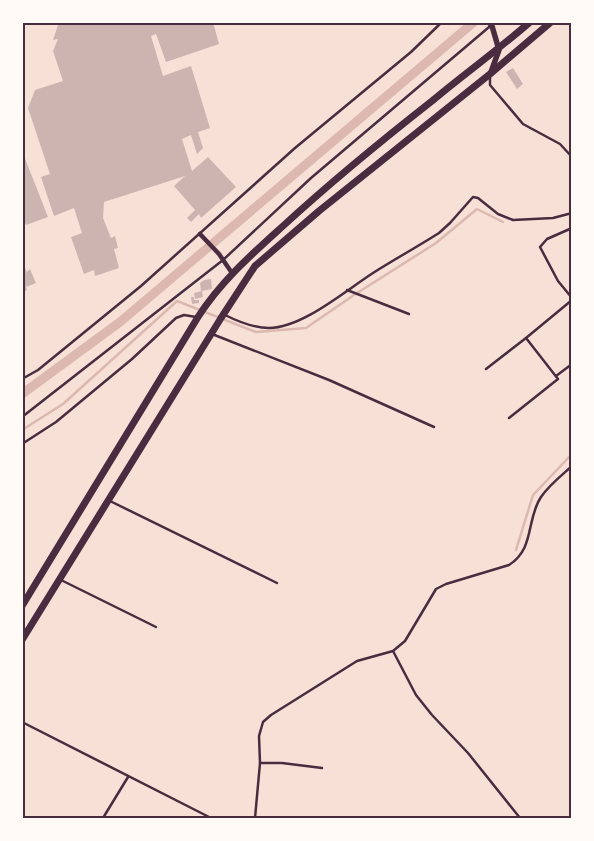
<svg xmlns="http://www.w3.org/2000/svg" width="594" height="841" viewBox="0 0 594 841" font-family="'PT Sans Narrow',sans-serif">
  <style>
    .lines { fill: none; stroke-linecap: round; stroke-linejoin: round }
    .stream { stroke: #dcb8b0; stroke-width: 2.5 }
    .canal { stroke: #dcb8b0; stroke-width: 9 }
    .building { fill: #ccb4b1 }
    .service { stroke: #4a2c40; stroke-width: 2.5 }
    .minor { stroke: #4a2c40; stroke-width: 4.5 }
    .tertiary { stroke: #4a2c40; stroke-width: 5.5 }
    .primary { stroke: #4a2c40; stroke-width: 7 }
    .neatline { fill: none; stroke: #4a2c40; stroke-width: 2 }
  </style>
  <rect width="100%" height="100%" fill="#f7e1d7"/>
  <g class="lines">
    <g class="stream">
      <polyline points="22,430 63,404 177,301 256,332 306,328 354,295 436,243 477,209 503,222"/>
      <polyline points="516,550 533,495 572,454"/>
    </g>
    <polyline class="canal" points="22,394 120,322 474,22"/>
  </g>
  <g class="building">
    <polygon points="59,22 129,22 130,25 139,22 213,22 219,44 166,62 156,34 151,36 163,76 191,66 210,128 198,132 203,148 197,154 191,135 182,139 192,171 208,157 236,187 201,218 199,214 191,222 187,218 195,210 174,186 185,176 104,202 103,218 111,238 115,236 118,248 114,249 119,268 95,276 94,270 84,274 71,237 82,233 74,208 54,216 41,177 50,174 28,108 35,90 63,81 53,51 58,39 53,40"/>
    <polygon points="513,68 523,84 517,89 506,72"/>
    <polygon points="22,151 48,217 26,225 22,218"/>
    <polygon points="22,262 27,272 30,269 36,283 26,287 27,290 22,293"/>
    <polygon points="211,279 212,289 201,291 200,283 204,280"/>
    <polygon points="202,291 203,297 195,299 194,293"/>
    <polygon points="191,297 194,297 194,300 199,300 199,303 192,304"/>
  </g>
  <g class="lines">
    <g class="service">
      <polyline points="490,77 490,85 523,124 560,144 572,157"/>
      <polyline points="572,228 547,239 540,247 558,281 572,298"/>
      <polyline points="347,290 409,314"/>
      <path d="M 225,315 C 239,322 253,328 269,328 C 302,328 345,291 373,273 C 395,259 417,247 439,233 L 450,223 L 473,197 L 478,198 L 498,214 L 513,220 L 553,218 L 572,213"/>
      <polyline points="212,334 329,380 434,427"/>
      <polyline points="486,369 526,338"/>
      <polyline points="556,376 572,364"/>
      <polyline points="22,379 38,370 141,286 295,148 411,52 442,22"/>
      <polyline points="22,417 223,260 311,178 495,22"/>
      <polyline points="509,418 558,379 526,338 572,300"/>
      <polyline points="22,444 56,422 132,359 176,318 184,315 196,317"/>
      <polyline points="110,501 277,583"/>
      <polyline points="61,580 156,627"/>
      <polyline points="393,651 416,695 432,715 468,753 520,818"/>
      <polyline points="22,722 211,818"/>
      <polyline points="261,763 282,763 322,768"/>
      <polyline points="103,818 128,777"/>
      <path d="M 255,818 L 260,763 L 259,736 L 263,722 L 271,715 L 357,661 L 393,651 L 405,641 L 436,589 L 446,584 L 509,565 C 535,549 526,519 541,497 C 549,485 562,475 572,466"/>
    </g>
    <polyline class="minor" points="200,234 219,254 232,273"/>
    <polyline class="tertiary" points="489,22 492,26 499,50 491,72"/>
    <g class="primary">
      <path d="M 22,606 L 198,317 C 221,281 252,254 283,226 C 331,182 381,141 432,101 C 464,74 498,50 530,22"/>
      <polyline points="22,640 221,318 255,266 319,211 490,74 551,22"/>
    </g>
  </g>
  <rect width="594" height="841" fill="none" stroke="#fffaf5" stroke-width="48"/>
  <rect x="24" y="24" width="546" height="793" class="neatline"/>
</svg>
